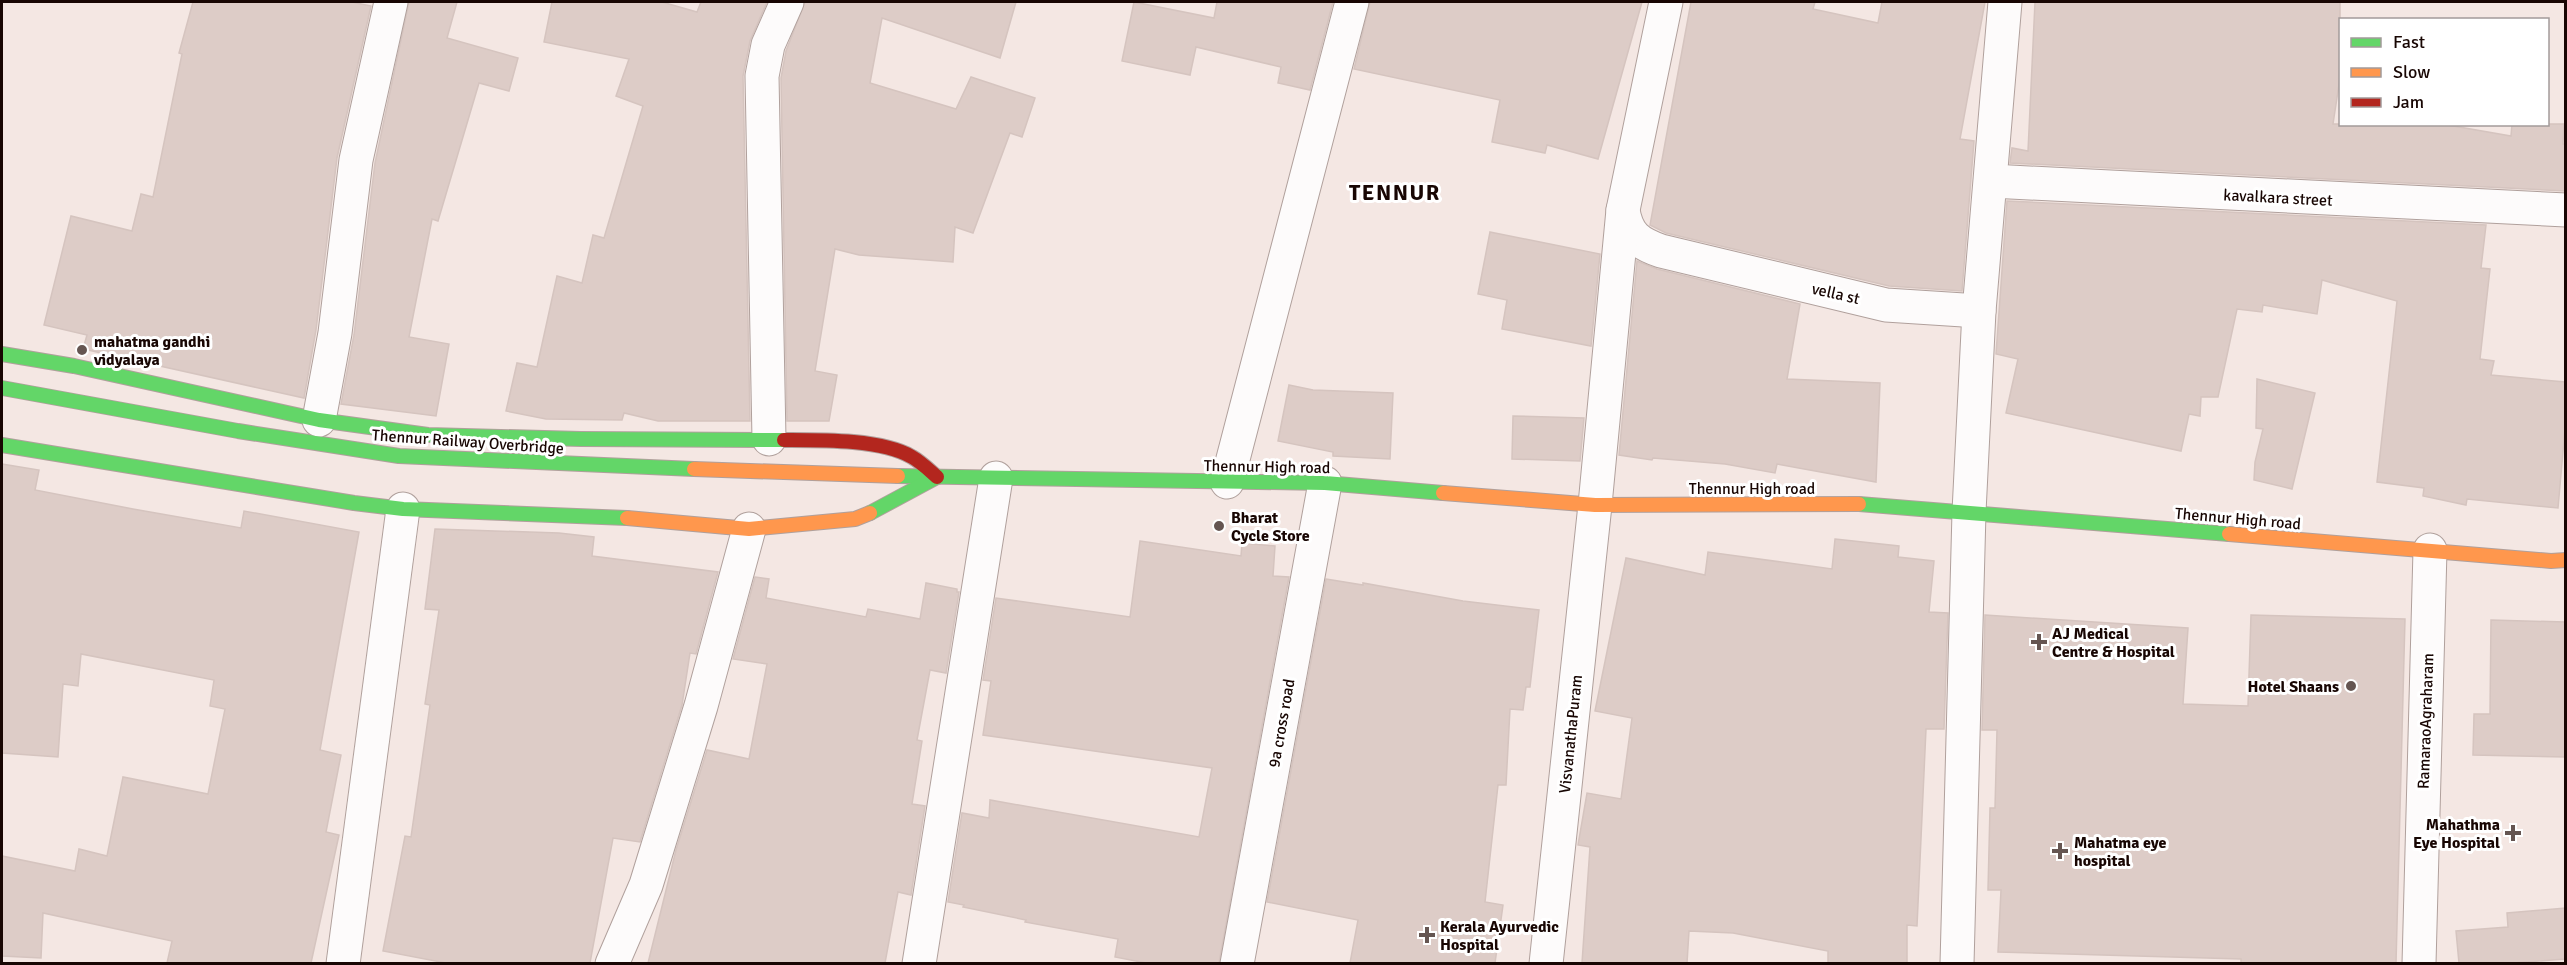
<svg xmlns="http://www.w3.org/2000/svg" width="2567" height="965" viewBox="0 0 2567 965" font-family="Signika,sans-serif">
  <style>
    .building { fill: #ddccc7; stroke: #d5c4bf; stroke-width: 1.5 }
    .lines { fill: none; stroke-linecap: round; stroke-linejoin: round }
    .street-casing { stroke: #b0a09c; stroke-width: 35 }
    .fast-casing { stroke: #b0a09c; stroke-width: 16 }
    .slow-casing { stroke: #b0a09c; stroke-width: 16 }
    .jam-casing { stroke: #b0a09c; stroke-width: 16 }
    .street { stroke: #fdfbfb; stroke-width: 33 }
    .fast { stroke: #63d668; stroke-width: 14 }
    .slow { stroke: #ff974d; stroke-width: 14 }
    .jam { stroke: #b3261e; stroke-width: 14 }
    .poi-dot { fill: #655551; stroke: #fff; stroke-width: 2 }
    .labels { text-anchor: middle; stroke-width: 6; stroke-linejoin: round; paint-order: stroke }
    .street-label { font-size: 16px; fill: #180603; stroke: #fff }
    .poi-label { font-size: 16px; font-weight: bold; fill: #180603; stroke: #fff; text-anchor: start }
    .district-label { font-size: 22px; font-weight: bold; letter-spacing: 1.5px; fill: #180603; stroke: #fff }
  </style>
  <rect width="100%" height="100%" fill="#f4e7e3"/>
  <g class="building">
    <polygon points="193,2 352,2 371,6 337,158 316,330 304,398 83,349 87,335 44,325 71,216 132,231 141,194 153,197 182,54 179,53"/>
    <polygon points="409,2 457,2 447,38 518,58 509,91 479,83 438,221 432,219 409,337 449,344 436,416 341,404 354,335 375,163"/>
    <polygon points="552,2 662,2 697,12 701,2 767,2 750,41 743,76 750,421 658,421 624,413 622,420 546,419 506,411 517,363 537,367 557,276 582,283 593,235 604,238 643,106 616,96 629,59 544,42"/>
    <polygon points="805,2 1016,2 1000,58 882,18 870,83 956,109 971,77 1035,98 1022,137 1010,133 973,233 955,227 953,262 859,255 835,249 815,371 837,375 829,421 787,421 781,78 786,51"/>
    <polygon points="1134,2 1214,18 1217,2 1333,2 1310,90 1278,83 1281,67 1196,47 1190,75 1122,61"/>
    <polygon points="1370,2 1642,2 1598,159 1547,145 1545,153 1492,142 1500,100 1354,69"/>
    <polygon points="1691,2 1815,2 1813,9 1878,23 1882,2 1985,2 1960,139 1974,141 1962,291 1889,286 1666,233 1650,225"/>
    <polygon points="2035,2 2340,2 2340,78 2333,124 2442,124 2511,136 2512,124 2564,124 2563,144 2565,144 2565,191 2010,163 2012,148 2028,151"/>
    <polygon points="2007,201 2486,225 2481,268 2490,269 2480,359 2494,361 2491,375 2565,382 2565,429 2558,508 2467,499 2466,505 2423,496 2424,488 2377,482 2397,301 2322,280 2317,314 2263,305 2262,312 2237,309 2218,397 2201,397 2200,416 2189,414 2181,451 2006,413 2018,359 1996,354"/>
    <polygon points="1490,232 1600,254 1591,346 1502,329 1507,300 1478,294"/>
    <polygon points="1637,261 1657,269 1800,304 1787,379 1880,383 1876,482 1777,464 1775,473 1725,464 1653,458 1652,460 1619,455"/>
    <polygon points="2257,379 2315,393 2292,489 2254,480 2255,462 2263,429 2256,428"/>
    <polygon points="1289,385 1313,390 1393,393 1390,459 1333,456 1333,452 1278,441"/>
    <polygon points="1513,416 1584,418 1580,461 1512,459"/>
    <polygon points="2,464 39,470 35,490 133,509 241,528 244,511 359,532 320,750 341,755 326,832 339,835 311,963 167,963 172,941 43,913 41,958 2,956 2,856 75,871 79,849 107,856 123,777 208,794 225,709 210,706 214,680 81,654 78,686 63,684 58,757 2,753"/>
    <polygon points="435,529 559,533 594,537 592,556 718,572 696,654 690,653 682,705 640,842 613,838 590,963 446,963 383,951 405,836 411,837 430,705 425,704 439,610 425,609"/>
    <polygon points="1835,539 1899,546 1898,557 1934,561 1929,612 1948,613 1944,729 1926,729 1917,926 1907,925 1907,963 1828,963 1828,951 1733,933 1689,931 1687,963 1582,963 1590,847 1578,845 1587,793 1621,799 1632,718 1595,711 1626,558 1705,575 1708,552 1832,569"/>
    <polygon points="1140,541 1241,556 1242,543 1275,546 1273,576 1289,577 1219,963 1146,963 1115,957 1118,939 1025,922 1026,920 963,907 964,905 948,902 962,813 989,818 990,800 1199,837 1212,768 983,735 991,681 983,680 996,598 1130,617"/>
    <polygon points="755,577 769,579 766,598 866,617 868,609 920,619 926,583 957,589 957,592 959,592 946,673 930,670 917,740 922,741 912,804 925,806 911,895 898,892 885,963 648,963 676,850 707,750 749,759 767,664 733,659"/>
    <polygon points="1326,579 1363,585 1363,583 1463,601 1539,610 1530,687 1526,687 1523,710 1510,709 1506,785 1498,785 1485,902 1503,905 1495,963 1350,963 1358,920 1267,902"/>
    <polygon points="1985,615 2188,628 2183,704 2248,706 2251,615 2405,619 2396,963 2241,963 2241,959 1998,952 2001,890 1988,890 1990,808 1995,808 1997,730 1982,730"/>
    <polygon points="2491,620 2565,622 2565,757 2473,755 2474,714 2490,714"/>
    <polygon points="2565,908 2565,959 2513,963 2459,963 2456,931 2508,927 2507,913"/>
  </g>
  <g class="lines">
    <defs>
      <g id="street">
        <path d="M 1666,2 L 1623,210 C 1627,235 1638,243 1661,251 L 1886,305 L 1979,311 L 2005,2"/>
        <polyline points="1991,181 2566,210"/>
        <polyline points="319,420 335,333 356,160 391,2"/>
        <polyline points="769,439 762,76 768,45 787,2"/>
        <polyline points="1227,482 1352,2"/>
        <polyline points="343,964 403,509"/>
        <polyline points="612,964 646,885 701,706 749,529"/>
        <polyline points="919,964 996,478"/>
        <polyline points="1237,964 1325,483"/>
        <polyline points="1546,964 1595,505 1623,210"/>
        <polyline points="1957,964 1969,512 1979,311"/>
        <polyline points="2419,964 2430,550"/>
      </g>
      <g id="fast">
        <polyline points="2,354 74,366 319,420 428,435 581,439 784,440"/>
        <polyline points="2,388 238,431 399,456 694,469"/>
        <polyline points="2,445 354,503 403,509 627,518"/>
        <polyline points="898,476 1325,483 1443,493"/>
        <polyline points="1859,504 2229,534"/>
        <polyline points="870,513 937,477"/>
      </g>
      <g id="slow">
        <polyline points="694,469 898,476"/>
        <polyline points="1443,493 1595,505 1859,504"/>
        <polyline points="627,518 749,529 855,519 870,513"/>
        <polyline points="2229,534 2551,561 2566,560"/>
      </g>
      <path id="jam" d="M 784,440 C 819,440 882,439 912,457 C 921,462 929,470 937,477"/>
    </defs>
    <use href="#street" class="street-casing"/>
    <use href="#fast" class="fast-casing"/>
    <use href="#slow" class="slow-casing"/>
    <use href="#jam" class="jam-casing"/>
    <use href="#street" class="street"/>
    <use href="#fast" class="fast"/>
    <use href="#slow" class="slow"/>
    <use href="#jam" class="jam"/>
  </g>
  <g class="poi-dot">
    <circle cx="82" cy="350" r="6"/>
    <circle cx="1219" cy="526" r="6"/>
    <path d="M2036 633h6v6h6v6h-6v6h-6v-6h-6v-6h6z"/>
    <circle cx="2351" cy="686" r="6"/>
    <path d="M2510 824h6v6h6v6h-6v6h-6v-6h-6v-6h6z"/>
    <path d="M2057 842h6v6h6v6h-6v6h-6v-6h-6v-6h6z"/>
    <path d="M1424 926h6v6h6v6h-6v6h-6v-6h-6v-6h6z"/>
  </g>
  <g class="labels">
    <g class="street-label">
      <text transform="translate(2278 197) rotate(3)" y="6">kavalkara street</text>
      <text transform="translate(1836 293) rotate(13)" y="6">vella st</text>
      <text transform="translate(468 441) rotate(4)" y="6">Thennur Railway Overbridge</text>
      <text transform="translate(1267 466) rotate(1)" y="6">Thennur High road</text>
      <text x="1752" y="494">Thennur High road</text>
      <text transform="translate(2238 518) rotate(5)" y="6">Thennur High road</text>
      <text transform="translate(2425 721) rotate(-88)" y="6">RamaraoAgraharam</text>
      <text transform="translate(1281 723) rotate(-80)" y="6">9a cross road</text>
      <text transform="translate(1570 734) rotate(-84)" y="6">VisvanathaPuram</text>
    </g>
    <g class="poi-label">
      <text x="94" y="347">mahatma gandhi<tspan x="94" dy="18">vidyalaya</tspan></text>
      <text x="1231" y="523">Bharat<tspan x="1231" dy="18">Cycle Store</tspan></text>
      <text x="2052" y="639">AJ Medical<tspan x="2052" dy="18">Centre &amp; Hospital</tspan></text>
      <text x="2339" y="692" text-anchor="end">Hotel Shaans</text>
      <text x="2500" y="830" text-anchor="end">Mahathma<tspan x="2500" dy="18">Eye Hospital</tspan></text>
      <text x="2074" y="848">Mahatma eye<tspan x="2074" dy="18">hospital</tspan></text>
      <text x="1440" y="932">Kerala Ayurvedic<tspan x="1440" dy="18">Hospital</tspan></text>
    </g>
    <g class="district-label">
      <text x="1395" y="200">TENNUR</text>
    </g>
  </g>
  <rect width="2567" height="965" fill="none" stroke="#180603" stroke-width="6"/>
  <rect x="2339" y="18" width="210" height="108" fill="#ffffff" stroke="#a39b9a" stroke-width="1.5"/>
  <rect x="2351" y="38" width="30" height="9" fill="#63d668" stroke="#a39b9a" stroke-width="1.5"/>
  <text x="2393" y="48" font-size="18" fill="#180603">Fast</text>
  <rect x="2351" y="68" width="30" height="9" fill="#ff974d" stroke="#a39b9a" stroke-width="1.5"/>
  <text x="2393" y="78" font-size="18" fill="#180603">Slow</text>
  <rect x="2351" y="98" width="30" height="9" fill="#b3261e" stroke="#a39b9a" stroke-width="1.5"/>
  <text x="2393" y="108" font-size="18" fill="#180603">Jam</text>
</svg>
